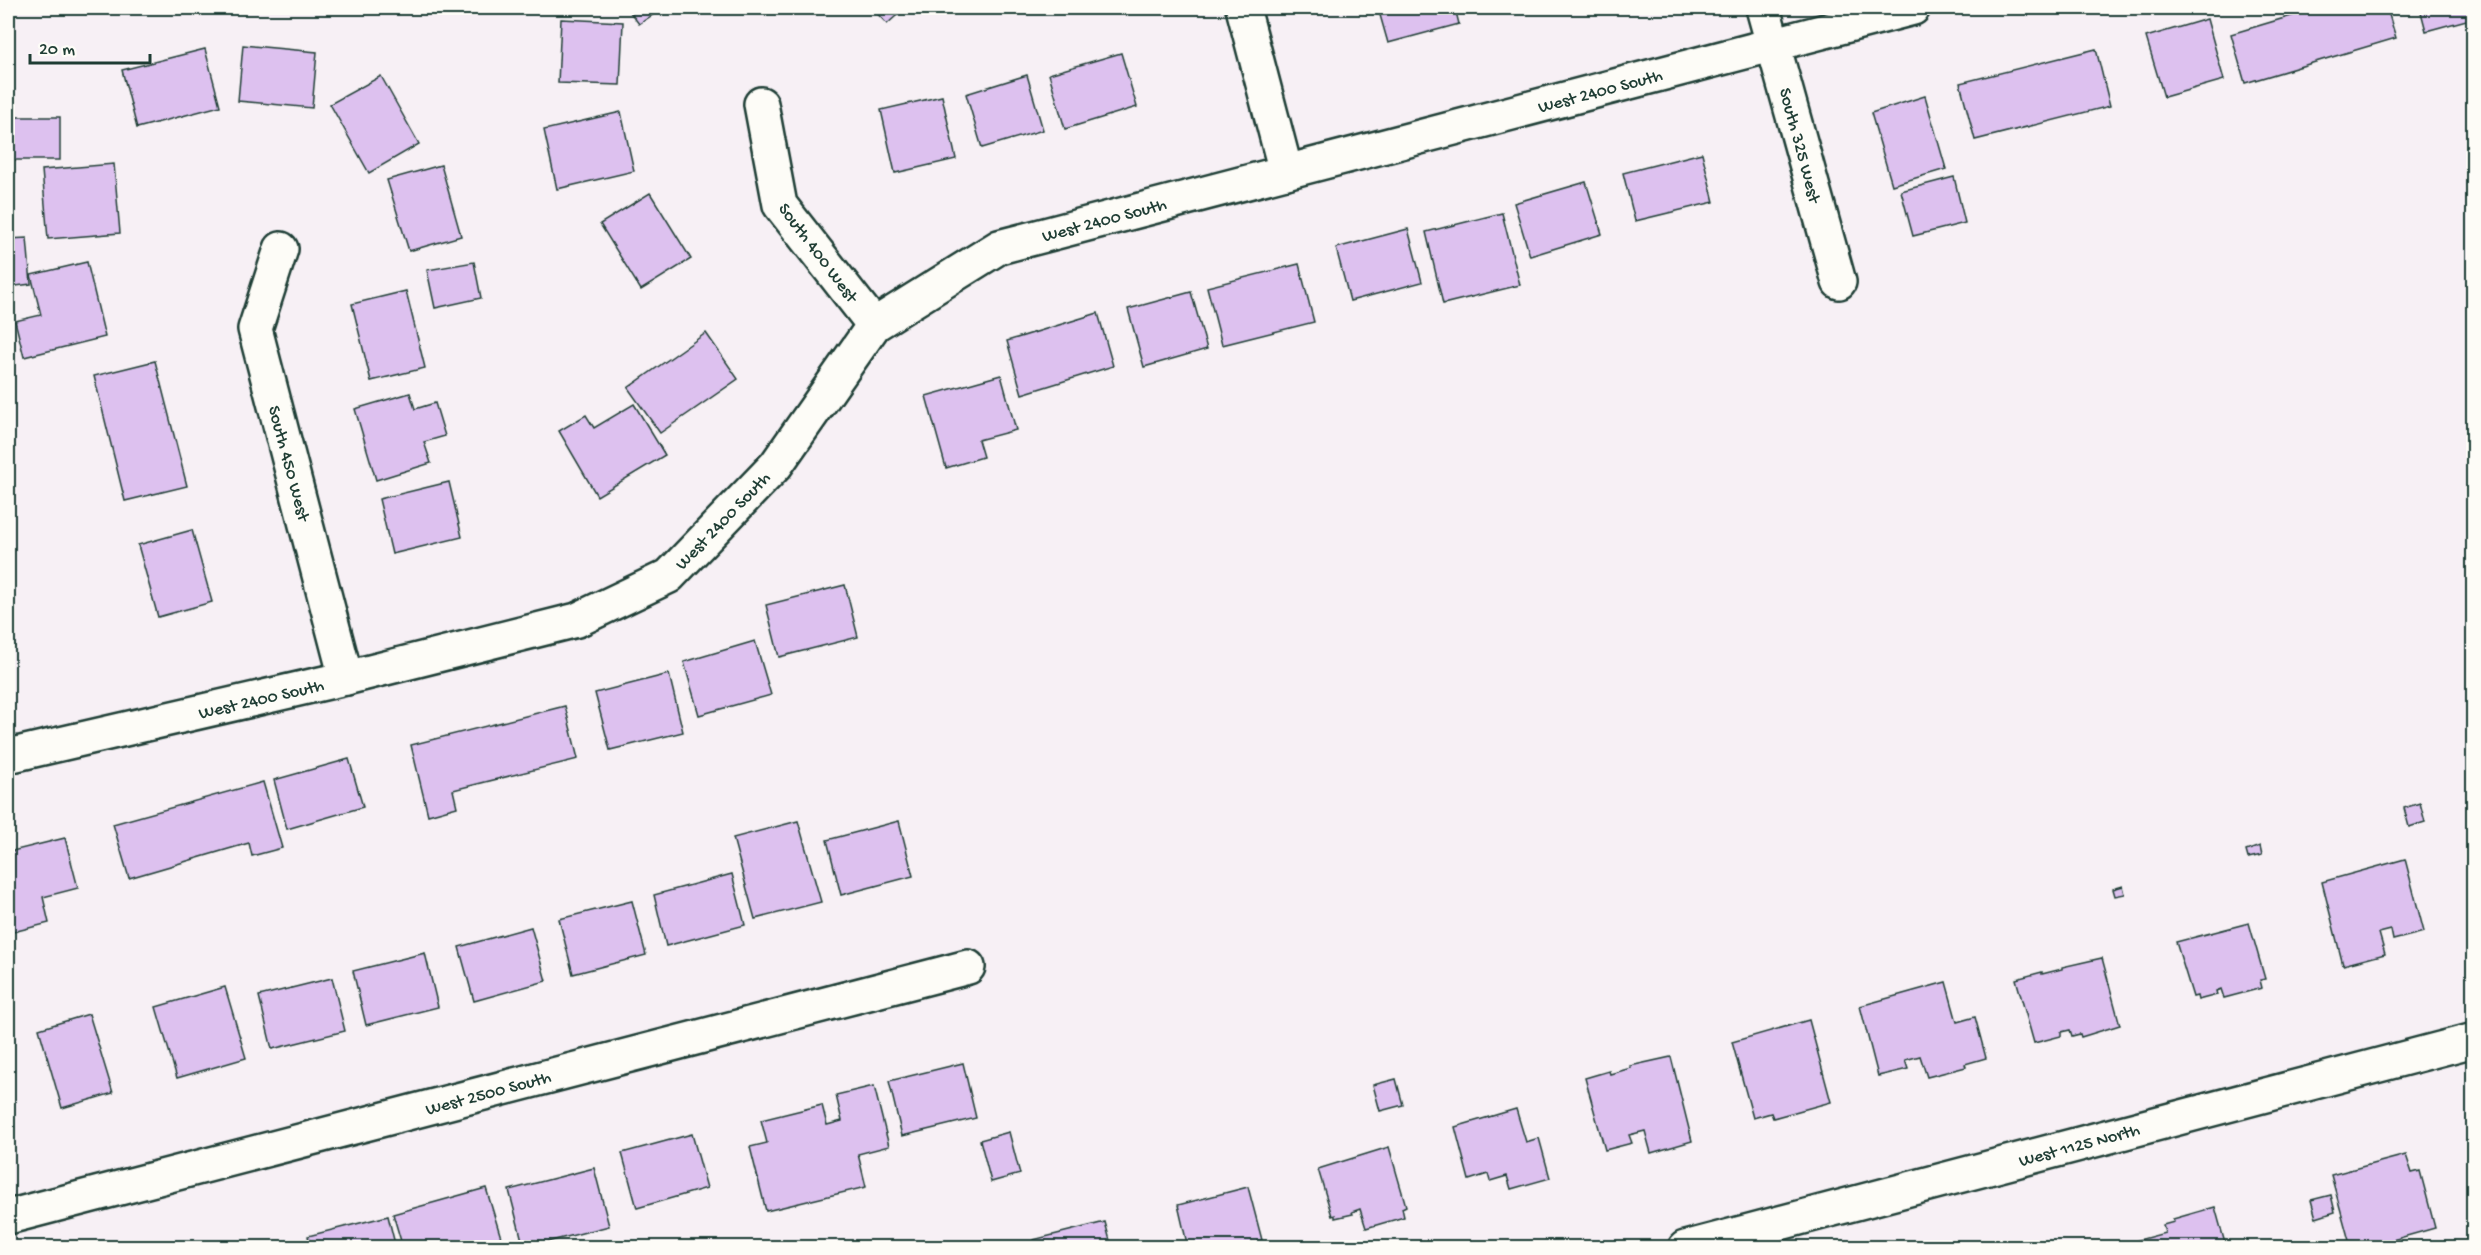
<svg xmlns="http://www.w3.org/2000/svg" width="2481" height="1255" viewBox="0 0 2481 1255" font-family="'Gochi Hand',sans-serif">
  <style>
    .building { fill: #ddc1ef; stroke: #1f3d34; stroke-width: 1.5 }
    .lines { fill: none; stroke-linecap: round; stroke-linejoin: round }
    .minor-casing { stroke: #1f3d34; stroke-width: 38 }
    .minor { stroke: #fdfcf7; stroke-width: 33 }
    .labels { text-anchor: middle; stroke-width: 4.5; stroke-linejoin: round; paint-order: stroke }
    .street-label { font-size: 18px; fill: #1f3d34; stroke: #fdfcf7 }
  </style>
  <rect width="100%" height="100%" fill="#f7f0f5"/>
  <filter id="ink" filterUnits="userSpaceOnUse"><feTurbulence type="fractalNoise" baseFrequency=".0167" numOctaves="2"/><feDisplacementMap in="SourceGraphic" scale="12" xChannelSelector="R" yChannelSelector="G"/><feConvolveMatrix kernelMatrix="1 2 1 2 8 2 1 2 1" color-interpolation-filters="sRGB"/></filter>
  <g filter="url(#ink)">
    <g class="building">
      <polygon points="627,8 663,8 639,24"/>
      <polygon points="872,8 905,8 887,24"/>
      <polygon points="1378,8 1455,8 1459,24 1388,43"/>
      <polygon points="1468,8 1495,8 1470,15"/>
      <polygon points="2296,8 2387,8 2396,38 2245,83 2231,34 2298,14"/>
      <polygon points="2420,8 2474,8 2474,18 2426,31"/>
      <polygon points="561,19 623,22 620,85 558,83"/>
      <polygon points="2207,19 2224,80 2164,97 2146,37"/>
      <polygon points="243,45 317,52 312,108 238,101"/>
      <polygon points="205,49 220,106 137,128 122,70"/>
      <polygon points="2096,49 2110,106 1975,140 1960,83"/>
      <polygon points="1121,53 1137,107 1065,129 1049,74"/>
      <polygon points="1027,75 1043,130 982,148 966,94"/>
      <polygon points="381,76 419,144 369,173 330,104"/>
      <polygon points="942,96 956,159 895,173 881,110"/>
      <polygon points="1925,96 1946,169 1892,185 1871,113"/>
      <polygon points="621,112 634,171 557,189 544,130"/>
      <rect x="8" y="117" width="52" height="43"/>
      <polygon points="1702,153 1714,202 1635,221 1623,173"/>
      <polygon points="114,164 120,233 48,239 42,170"/>
      <polygon points="441,165 461,236 409,251 387,180"/>
      <polygon points="1954,177 1965,223 1913,236 1901,191"/>
      <polygon points="1586,182 1602,234 1530,256 1514,203"/>
      <polygon points="650,193 691,259 641,290 600,224"/>
      <polygon points="1502,213 1520,285 1443,304 1426,232"/>
      <polygon points="1408,229 1422,282 1350,301 1336,248"/>
      <polygon points="27,238 31,284 8,287 8,239"/>
      <polygon points="87,262 105,337 24,357 15,321 41,315 31,275"/>
      <polygon points="474,262 481,298 435,308 427,270"/>
      <polygon points="1299,264 1314,322 1222,345 1207,287"/>
      <polygon points="406,291 425,368 371,381 352,304"/>
      <polygon points="1191,292 1207,349 1144,367 1128,309"/>
      <polygon points="1098,313 1113,366 1022,394 1007,341"/>
      <polygon points="706,333 738,379 660,433 628,388"/>
      <polygon points="155,361 187,486 125,501 94,376"/>
      <polygon points="1001,375 1016,430 978,440 983,457 946,468 926,396"/>
      <polygon points="410,393 415,409 435,403 445,436 424,442 431,463 376,480 355,409"/>
      <polygon points="634,404 665,455 597,496 559,431 586,415 594,428"/>
      <polygon points="449,482 462,537 392,554 379,499"/>
      <polygon points="192,530 212,602 158,617 138,545"/>
      <polygon points="845,585 858,637 779,657 766,605"/>
      <polygon points="755,641 771,695 699,715 684,662"/>
      <polygon points="669,674 683,732 610,750 595,693"/>
      <polygon points="565,706 578,759 453,790 457,807 428,815 411,745"/>
      <polygon points="349,759 363,807 287,829 274,780"/>
      <polygon points="263,782 282,848 252,856 249,843 129,878 113,824"/>
      <polygon points="2420,803 2425,822 2409,827 2404,808"/>
      <polygon points="798,821 821,902 755,919 733,838"/>
      <polygon points="899,821 913,876 841,895 827,840"/>
      <polygon points="65,838 78,888 43,897 49,923 9,933 8,852"/>
      <polygon points="2260,846 2262,855 2248,858 2246,851"/>
      <polygon points="2405,859 2424,932 2393,940 2391,930 2379,933 2385,954 2343,965 2322,882"/>
      <polygon points="732,874 745,925 666,946 654,895"/>
      <polygon points="2123,886 2125,894 2115,896 2113,889"/>
      <polygon points="632,901 646,955 573,974 559,919"/>
      <polygon points="2249,923 2265,979 2260,980 2262,988 2224,998 2221,989 2216,991 2217,995 2198,1000 2197,996 2193,997 2176,942"/>
      <polygon points="531,927 546,981 474,1001 459,947"/>
      <polygon points="425,953 438,1007 366,1025 353,971"/>
      <polygon points="2102,958 2120,1025 2081,1037 2080,1034 2072,1036 2070,1030 2061,1032 2061,1036 2034,1043 2016,979 2042,972 2042,974 2062,969 2062,967"/>
      <polygon points="332,978 345,1031 272,1049 259,996"/>
      <polygon points="1946,982 1957,1022 1975,1017 1986,1058 1965,1064 1966,1067 1927,1077 1920,1056 1905,1060 1908,1069 1878,1076 1860,1006"/>
      <polygon points="225,987 246,1058 177,1078 156,1007"/>
      <polygon points="89,1014 113,1093 62,1108 39,1029"/>
      <polygon points="1809,1020 1831,1102 1773,1118 1771,1113 1753,1118 1732,1042"/>
      <polygon points="1671,1057 1692,1141 1651,1153 1645,1131 1629,1135 1632,1143 1605,1150 1585,1078 1609,1071 1610,1074 1631,1068 1630,1066"/>
      <polygon points="963,1063 976,1118 902,1136 889,1081"/>
      <polygon points="1396,1079 1403,1105 1380,1111 1373,1085"/>
      <polygon points="874,1086 889,1146 858,1154 866,1187 766,1211 750,1147 767,1143 761,1120 822,1105 827,1125 842,1121 836,1095"/>
      <polygon points="1516,1109 1526,1142 1539,1138 1550,1178 1511,1189 1507,1176 1490,1181 1488,1174 1469,1180 1455,1127"/>
      <polygon points="1009,1132 1020,1174 991,1182 980,1140"/>
      <polygon points="692,1134 707,1188 637,1208 622,1153"/>
      <polygon points="1389,1147 1406,1206 1402,1208 1404,1217 1366,1228 1360,1209 1352,1212 1353,1214 1335,1218 1335,1215 1332,1216 1318,1169"/>
      <polygon points="2406,1155 2412,1173 2420,1171 2435,1228 2364,1248 2351,1248 2331,1175"/>
      <polygon points="594,1168 609,1226 524,1248 509,1190"/>
      <polygon points="1248,1187 1262,1240 1258,1241 1260,1248 1188,1248 1178,1205"/>
      <polygon points="486,1188 502,1241 478,1248 403,1248 393,1214"/>
      <polygon points="2331,1195 2335,1212 2316,1218 2311,1200"/>
      <polygon points="2215,1207 2226,1247 2137,1248 2135,1241 2165,1233 2163,1225 2174,1222 2173,1219"/>
      <polygon points="388,1216 396,1248 311,1248 308,1236"/>
      <polygon points="1105,1222 1112,1248 1035,1248 1033,1240"/>
      <polygon points="290,1240 292,1248 264,1248"/>
      <polygon points="959,1242 961,1248 940,1248"/>
    </g>
    <g class="lines">
      <defs>
        <g id="minor">
          <polyline points="1243,8 1286,172"/>
          <polyline points="1763,8 1839,282"/>
          <polyline points="761,104 780,205 874,325"/>
          <polyline points="281,249 255,329 346,678"/>
          <polyline points="8,756 346,678 577,620 669,576 776,465 874,325 999,247 1913,8"/>
          <polyline points="8,1217 968,967"/>
          <polyline points="1685,1248 2474,1040"/>
        </g>
      </defs>
      <use href="#minor" class="minor-casing"/>
      <use href="#minor" class="minor"/>
    </g>
  </g>
  <g class="labels">
    <g class="street-label">
      <text transform="translate(1600 90) rotate(-15)" y="6">West 2400 South</text>
      <text transform="translate(1801 145) rotate(75)" y="6">South 325 West</text>
      <text transform="translate(1104 219) rotate(-15)" y="6">West 2400 South</text>
      <text transform="translate(819 252) rotate(53)" y="6">South 400 West</text>
      <text transform="translate(290 463) rotate(75)" y="6">South 450 West</text>
      <text transform="translate(722 520) rotate(-46)" y="6">West 2400 South</text>
      <text transform="translate(261 698) rotate(-13)" y="6">West 2400 South</text>
      <text transform="translate(488 1092) rotate(-15)" y="6">West 2500 South</text>
      <text transform="translate(2079 1144) rotate(-15)" y="6">West 1125 North</text>
    </g>
  </g>
  <rect width="2481" height="1255" fill="none" stroke="#fdfcf7" stroke-width="30"/>
  <rect x="15" y="15" width="2451" height="1225" fill="none" stroke="#1f3d34" stroke-width="2" filter="url(#ink)"/>
  <path d="M30 54v9h120v-9" fill="none" stroke="#1f3d34" stroke-width="3"/>
  <text x="39" y="54" font-size="18" fill="#1f3d34" stroke="#fdfcf7" stroke-width="4.5" paint-order="stroke">20 m</text>
</svg>
